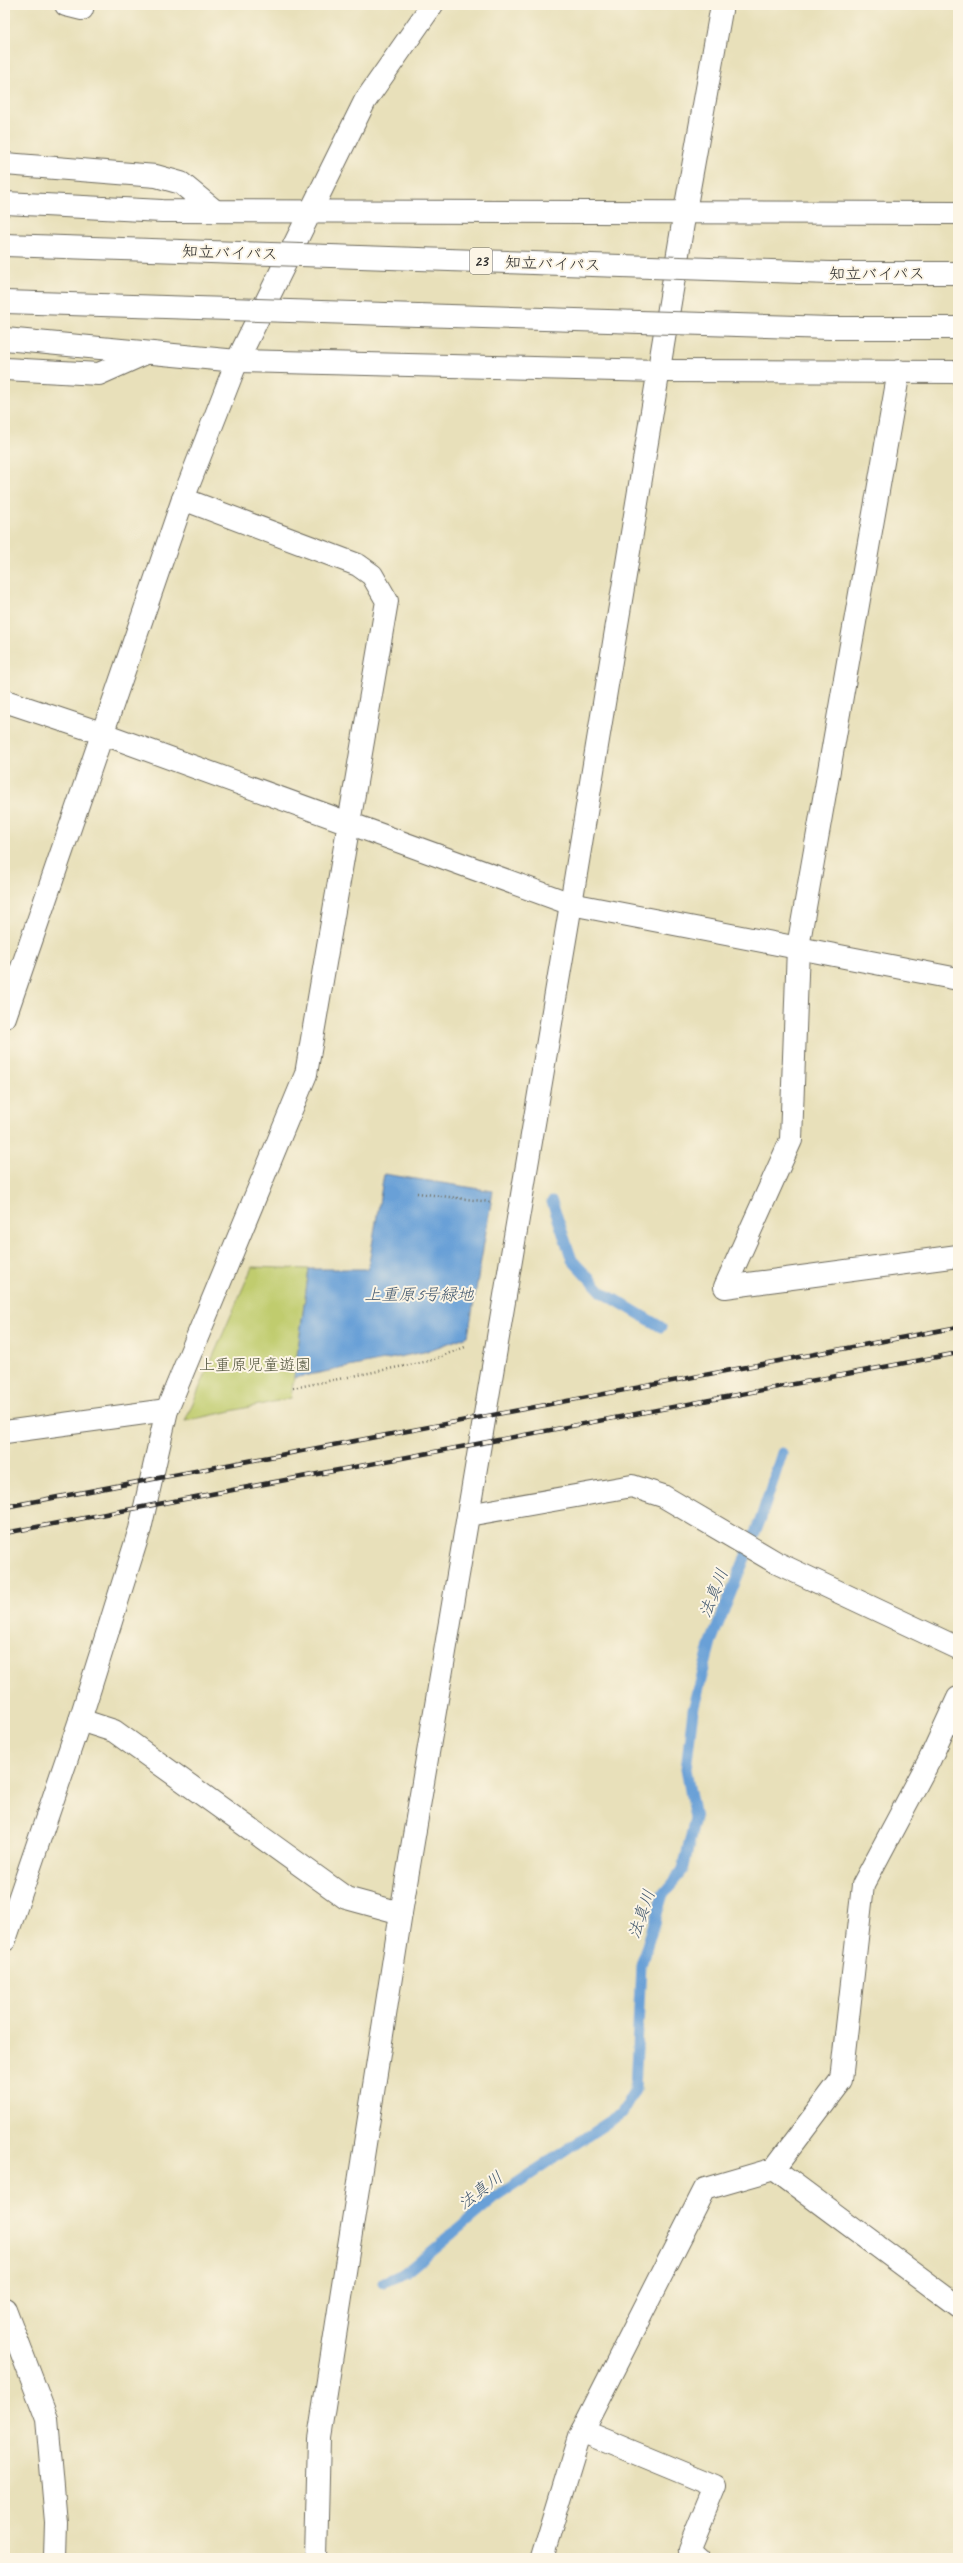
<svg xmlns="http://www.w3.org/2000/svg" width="963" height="2563" viewBox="0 0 963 2563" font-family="Caveat,'Klee One',sans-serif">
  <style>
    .green { fill: #c0cc6e; stroke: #767c4c }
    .water { fill: #69a0d7; stroke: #4a6681 }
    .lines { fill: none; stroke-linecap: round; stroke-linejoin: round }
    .stream { stroke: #69a0d7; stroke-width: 11 }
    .minor-casing { stroke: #6d6a5d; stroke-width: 24 }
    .path { stroke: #6d6a5d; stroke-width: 2.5; stroke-dasharray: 1 3; stroke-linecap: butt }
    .minor { stroke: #fff; stroke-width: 22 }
    .rail-casing { stroke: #2b2b2b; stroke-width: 4.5 }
    .rail { stroke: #fcf5e5; stroke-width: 3; stroke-dasharray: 9; stroke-linecap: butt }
    .highway-bridge-casing { stroke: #6d6a5d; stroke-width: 24; stroke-linecap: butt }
    .highway-bridge { stroke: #fff; stroke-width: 22 }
    .labels { text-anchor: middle; stroke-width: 4; stroke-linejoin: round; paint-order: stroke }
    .shield { fill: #fcf5e5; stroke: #6a6863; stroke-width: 1 }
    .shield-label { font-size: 15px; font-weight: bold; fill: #2b2b2b }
    .street-label { font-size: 16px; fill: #2b2b2b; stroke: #fcf5e5 }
    .park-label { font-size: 16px; fill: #50533c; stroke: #fcf5e5 }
    .water-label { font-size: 17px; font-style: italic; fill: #445a70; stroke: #fcf5e5 }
  </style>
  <rect width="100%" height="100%" fill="#fcf5e5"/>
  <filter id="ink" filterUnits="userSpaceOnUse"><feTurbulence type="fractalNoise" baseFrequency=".025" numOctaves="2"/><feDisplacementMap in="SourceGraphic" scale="8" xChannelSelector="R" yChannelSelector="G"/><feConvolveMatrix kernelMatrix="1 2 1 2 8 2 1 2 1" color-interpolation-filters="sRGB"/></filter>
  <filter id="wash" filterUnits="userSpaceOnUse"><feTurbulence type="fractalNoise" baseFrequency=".012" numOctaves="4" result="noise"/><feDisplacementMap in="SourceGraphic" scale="16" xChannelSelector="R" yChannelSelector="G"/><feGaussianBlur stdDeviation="0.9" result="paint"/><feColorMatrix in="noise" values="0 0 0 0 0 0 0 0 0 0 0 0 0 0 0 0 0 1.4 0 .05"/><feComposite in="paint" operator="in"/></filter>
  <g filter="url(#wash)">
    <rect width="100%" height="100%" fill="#e8e0ba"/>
    <polygon class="green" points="252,1267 309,1269 291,1398 185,1421"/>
    <polygon class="water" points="384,1174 493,1191 468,1336 424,1352 294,1378 309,1269 368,1269"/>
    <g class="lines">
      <g class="stream">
        <polyline points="552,1202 572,1260 602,1292 661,1327"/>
        <polyline points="384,2282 405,2273 493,2199 622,2113 635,2090 641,1965 663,1894 683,1870 695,1818 686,1769 693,1710 711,1642 760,1521 782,1453"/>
      </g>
    </g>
  </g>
  <g filter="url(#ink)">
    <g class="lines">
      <defs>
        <g id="minor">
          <polyline points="66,5 82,9 83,5"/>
          <polyline points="5,164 156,176 181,183 215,211"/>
          <polyline points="5,203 162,211 958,213"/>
          <polyline points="5,339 237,361 659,371 958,372"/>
          <polyline points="5,369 99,374 146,353"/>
          <polyline points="899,371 798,947 791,1140 725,1287 958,1256"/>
          <polyline points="5,701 101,733 571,904 958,979"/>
          <polyline points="5,1017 183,499 237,361 365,101 432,5"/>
          <polyline points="5,1432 167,1410"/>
          <polyline points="468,1515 632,1486 663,1496 777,1563 958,1648"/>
          <polyline points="80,1720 114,1731 346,1898 401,1913"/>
          <polyline points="5,1940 80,1720 140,1529 167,1410 306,1074 387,601 372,575 358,565 183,499"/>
          <polyline points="774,2169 958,2306"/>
          <polyline points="5,2309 47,2419 56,2522 55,2558"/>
          <polyline points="582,2431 715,2486 689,2549 699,2558"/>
          <polyline points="316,2558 319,2438 401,1913 571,904 685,211 722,5"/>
          <polyline points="542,2558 579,2437 705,2189 774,2169 841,2080 863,1885 930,1759 958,1698"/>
        </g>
      </defs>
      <use href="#minor" class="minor-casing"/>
      <g class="path">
        <polyline points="417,1193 490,1202"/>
        <polyline points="293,1388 429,1361 465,1347"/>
      </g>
      <use href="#minor" class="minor"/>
      <defs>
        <g id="rail">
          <polyline points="5,1507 958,1327"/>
          <polyline points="5,1533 958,1353"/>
        </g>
      </defs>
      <use href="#rail" class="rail-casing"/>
      <use href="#rail" class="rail"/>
      <defs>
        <g id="highway-bridge">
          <polyline points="5,245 830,273 958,273"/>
          <polyline points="5,302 830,328 958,328"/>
        </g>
      </defs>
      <use href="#highway-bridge" class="highway-bridge-casing"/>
      <use href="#highway-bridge" class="highway-bridge"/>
    </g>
  </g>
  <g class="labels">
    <rect class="shield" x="470" y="248" width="22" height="26" rx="3"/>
    <g class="shield-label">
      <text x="481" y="266">23</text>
    </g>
    <g class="street-label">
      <text transform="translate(230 252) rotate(2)" y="6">知立バイパス</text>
      <text transform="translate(553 263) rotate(2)" y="6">知立バイパス</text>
      <text x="877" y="279">知立バイパス</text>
    </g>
    <g class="park-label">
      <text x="255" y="1370">上重原児童遊園</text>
    </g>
    <g class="water-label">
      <text x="419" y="1300">上重原5号緑地</text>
      <text transform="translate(713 1593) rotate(-68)" y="6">法真川</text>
      <text transform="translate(641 1914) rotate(-71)" y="6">法真川</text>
      <text transform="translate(480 2190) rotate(-37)" y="6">法真川</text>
    </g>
  </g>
  <rect width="963" height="2563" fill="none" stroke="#fcf5e5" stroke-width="20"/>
</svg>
